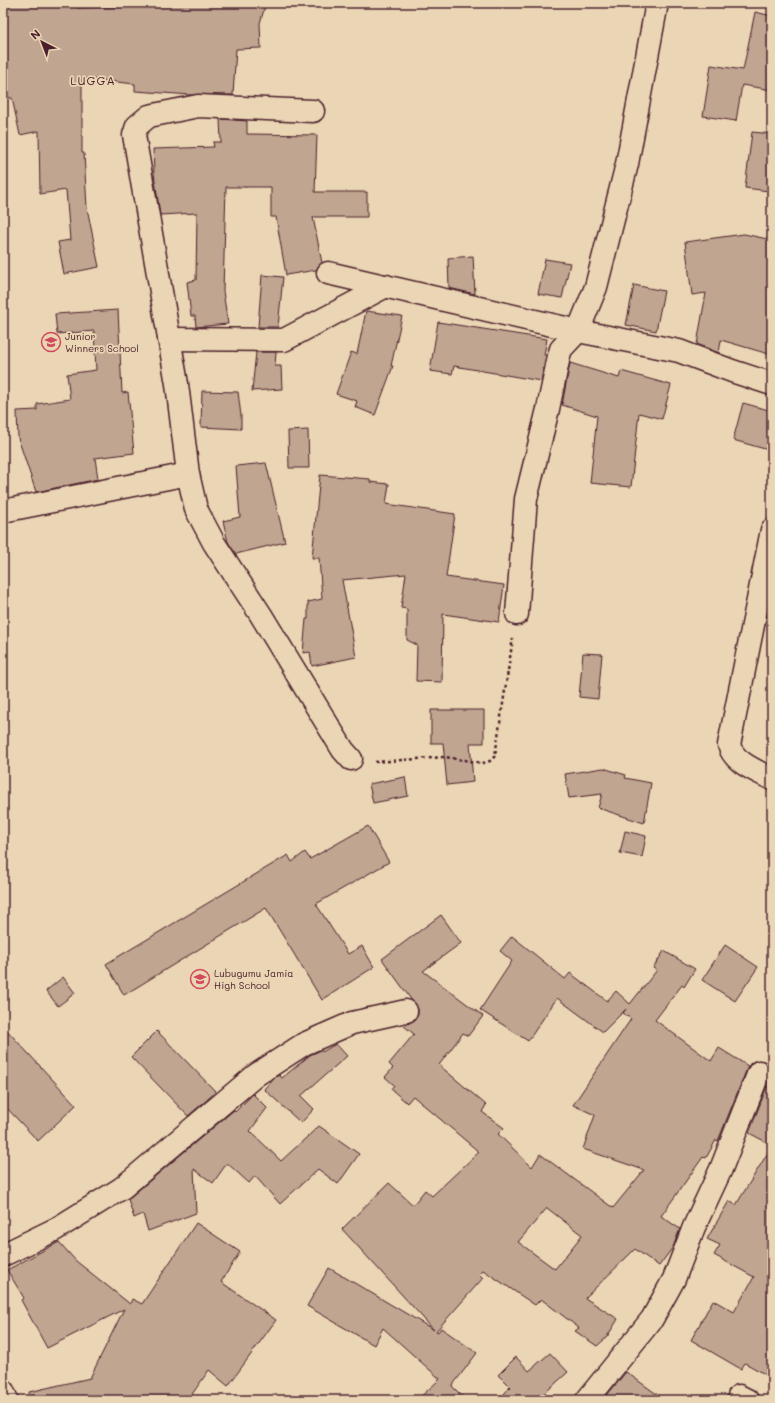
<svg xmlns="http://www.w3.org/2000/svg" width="775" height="1403" viewBox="0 0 775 1403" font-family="Mali,sans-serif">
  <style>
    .building { fill: #c0a591; stroke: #4a1f2b; fill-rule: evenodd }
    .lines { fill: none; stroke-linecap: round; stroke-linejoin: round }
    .minor-casing { stroke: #4a1f2b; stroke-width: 25 }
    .path { stroke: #4a1f2b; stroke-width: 2.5; stroke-dasharray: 3 3; stroke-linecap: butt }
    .minor { stroke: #ead6b4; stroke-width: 22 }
    .labels { text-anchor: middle; stroke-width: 3.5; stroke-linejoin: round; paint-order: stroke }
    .poi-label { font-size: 10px; fill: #4a1f2b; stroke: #ead6b4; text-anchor: start }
    .quarter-label { font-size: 12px; letter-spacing: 1px; fill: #4a1f2b; stroke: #ead6b4 }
  </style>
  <rect width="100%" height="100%" fill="#ead6b4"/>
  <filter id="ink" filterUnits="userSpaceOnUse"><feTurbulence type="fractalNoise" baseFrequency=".025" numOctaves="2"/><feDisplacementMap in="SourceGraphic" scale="8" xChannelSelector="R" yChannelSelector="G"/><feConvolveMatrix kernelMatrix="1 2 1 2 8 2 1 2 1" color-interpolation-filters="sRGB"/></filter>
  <g filter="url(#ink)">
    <g class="building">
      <polygon points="3,3 77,3 77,8 141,6 141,3 266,3 260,23 261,48 236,49 233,95 191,95 135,91 135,84 82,78 82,153 84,153 87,208 99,267 64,274 58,242 70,240 66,190 40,194 39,131 20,135 12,98 3,97"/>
      <polygon points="755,12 772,16 772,90 742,85 736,121 703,116 711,65 743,70"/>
      <polygon points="220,119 247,121 247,134 317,135 315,192 367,192 367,217 313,217 322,263 316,270 286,275 276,217 271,217 271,187 226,187 223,291 228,324 196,327 195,316 191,316 187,282 196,280 197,213 160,215 154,173 153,149 214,147 213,142 221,142"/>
      <polygon points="752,132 772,134 772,167 769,191 745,188"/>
      <polygon points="744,234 772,240 772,355 721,340 719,353 697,344 706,293 692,295 685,242"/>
      <polygon points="473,256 475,294 449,288 448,258"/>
      <polygon points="545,259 570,263 562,298 538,294"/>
      <polygon points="262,275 283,277 278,327 258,327"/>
      <polygon points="634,285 664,291 656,331 626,325"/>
      <polygon points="118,310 122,393 128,392 134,453 95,458 98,479 36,492 18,438 17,411 37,410 37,404 70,399 67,374 96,370 94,331 57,334 55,314"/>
      <polygon points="366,311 402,316 391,366 393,366 375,415 355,407 357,401 336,394 351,352 357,354"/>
      <polygon points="438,322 547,339 544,355 546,355 541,381 454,366 452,374 430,371"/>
      <polygon points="256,352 276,352 275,366 281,366 282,389 252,391"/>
      <polygon points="570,363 619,378 621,371 671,385 662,419 639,413 631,487 590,483 597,416 562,405"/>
      <polygon points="202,391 238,392 241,416 241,429 201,427"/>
      <polygon points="743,403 772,411 772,451 733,440"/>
      <polygon points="308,430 309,468 289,468 288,431"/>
      <polygon points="266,463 285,542 236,554 228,542 223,521 240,517 236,466"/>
      <polygon points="320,475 370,479 370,482 389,484 386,504 455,514 446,577 504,585 499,622 443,614 442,682 416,681 417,645 407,640 407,609 401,608 406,574 342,580 356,657 312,666 310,652 303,653 306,619 308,619 308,602 322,599 319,558 312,558"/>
      <polygon points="583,653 602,654 598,699 579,697"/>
      <polygon points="431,710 484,710 484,743 470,743 473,782 447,785 443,743 431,743"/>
      <polygon points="603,768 626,775 625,778 651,783 644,823 598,808 602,794 569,798 565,774"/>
      <polygon points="405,777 408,796 373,803 369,784"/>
      <polygon points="368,826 389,862 316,904 348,954 362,946 374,967 322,1000 266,908 124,995 106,964 288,855 292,862 305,852 310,859"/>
      <polygon points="625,831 646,836 642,857 620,853"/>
      <path d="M 441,915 L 461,943 L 423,971 L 483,1016 L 468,1036 L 463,1033 L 439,1065 L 486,1105 L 482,1112 L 504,1128 L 498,1134 L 532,1167 L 540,1154 L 613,1208 L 644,1170 L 583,1149 L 595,1115 L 573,1105 L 631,1019 L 623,1013 L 626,1009 L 603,1032 L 557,998 L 528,1041 L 480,1010 L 512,961 L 500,951 L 512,936 L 565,979 L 570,973 L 607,1001 L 616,991 L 630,1004 L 657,970 L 653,968 L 664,951 L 695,969 L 684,987 L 682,985 L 655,1020 L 711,1061 L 719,1048 L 748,1066 L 718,1141 L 716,1140 L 706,1158 L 703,1157 L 661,1216 L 680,1229 L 673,1247 L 659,1266 L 635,1249 L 585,1298 L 618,1319 L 607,1337 L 597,1346 L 575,1331 L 579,1328 L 541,1299 L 535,1305 L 483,1270 L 479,1274 L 483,1278 L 436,1331 L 438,1332 L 441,1328 L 477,1353 L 452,1386 L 466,1400 L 417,1400 L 440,1379 L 383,1328 L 374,1345 L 307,1306 L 329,1268 L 434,1330 L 342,1229 L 389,1183 L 413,1205 L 425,1190 L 432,1196 L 479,1152 L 413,1096 L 407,1103 L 391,1089 L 394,1085 L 385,1077 L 393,1068 L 389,1064 L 414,1034 L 404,1026 L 415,1020 L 418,1015 L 418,1009 L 382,959 ZM 547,1208 L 582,1235 L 555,1269 L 518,1242 Z"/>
      <polygon points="725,945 758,967 735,1001 702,980"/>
      <polygon points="63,977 75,993 58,1006 46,991"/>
      <polygon points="3,1026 76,1105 38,1141 3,1104"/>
      <polygon points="157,1031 216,1092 188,1116 131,1057"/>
      <polygon points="336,1044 347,1056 301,1096 314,1109 301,1123 264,1089 274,1078 279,1075 282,1078 310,1055 321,1050 322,1052"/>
      <polygon points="767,1086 772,1089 772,1145 749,1133"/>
      <polygon points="253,1094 267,1108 250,1131 281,1161 319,1126 359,1154 338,1184 318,1169 280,1204 255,1176 249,1183 227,1163 213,1183 194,1169 196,1213 148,1231 143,1214 134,1218 128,1199 234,1110 235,1112"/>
      <polygon points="772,1146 772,1378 745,1363 741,1369 691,1340 713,1300 734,1312 754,1277 714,1255 720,1245 707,1239 729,1201 736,1205"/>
      <polygon points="196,1223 240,1252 221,1282 276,1320 228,1386 209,1370 188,1400 30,1400 29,1392 90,1378 124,1309 47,1348 21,1300 24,1298 7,1270 59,1242 76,1261 130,1304 132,1299 142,1304"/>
      <polygon points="550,1353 568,1372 537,1400 499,1400 510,1387 498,1375 516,1357 529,1371"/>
      <polygon points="626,1372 665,1400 603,1400"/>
    </g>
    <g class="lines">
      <defs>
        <g id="minor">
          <polyline points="328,273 578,331 679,351 732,371 772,384"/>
          <polyline points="169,339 284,340 386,286"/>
          <polyline points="188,474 177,384 134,135 137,126 149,116 198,106 313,111"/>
          <polyline points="3,511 188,474 196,509 214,543 261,615 343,750 351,759"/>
          <path d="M 772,530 L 729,745 C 734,763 757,771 772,779"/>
          <polyline points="517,614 526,499 548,409 559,356 561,349 578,331 596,287 627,164 657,3"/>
          <polyline points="3,1255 56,1229 122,1188 256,1075 304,1044 352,1023 406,1011"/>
          <polyline points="3,1391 7,1400"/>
          <polyline points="739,1396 747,1400"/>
          <polyline points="587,1400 652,1319 674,1279 694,1227 721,1169 759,1072"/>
        </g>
      </defs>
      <use href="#minor" class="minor-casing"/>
      <polyline class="path" points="375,762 445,757 483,763 490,761 495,756 513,638"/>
      <use href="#minor" class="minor"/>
    </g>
  </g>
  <defs>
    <symbol id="school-ring" viewBox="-11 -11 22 22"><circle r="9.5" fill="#ead6b4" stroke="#d1495b" stroke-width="1.5"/><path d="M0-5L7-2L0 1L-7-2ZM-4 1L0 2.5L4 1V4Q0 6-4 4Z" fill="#d1495b"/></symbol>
  </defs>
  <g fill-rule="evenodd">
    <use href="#school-ring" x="40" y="331" width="22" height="22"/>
    <use href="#school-ring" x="189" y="968" width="22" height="22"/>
  </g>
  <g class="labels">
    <g class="poi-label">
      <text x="65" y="340">Junior<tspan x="65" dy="12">Winners School</tspan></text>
      <text x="214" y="977">Lubugumu Jamia<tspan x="214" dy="12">High School</tspan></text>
    </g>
    <g class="quarter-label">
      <text x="93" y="85">LUGGA</text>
    </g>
  </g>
  <rect width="775" height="1403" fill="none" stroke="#ead6b4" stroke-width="16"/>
  <rect x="8" y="8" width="759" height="1387" fill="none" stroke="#4a1f2b" stroke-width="1.5" filter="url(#ink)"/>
  <g transform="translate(42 42) rotate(318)" stroke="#ead6b4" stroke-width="3" paint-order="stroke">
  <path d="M0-3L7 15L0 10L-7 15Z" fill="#4a1f2b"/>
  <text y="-6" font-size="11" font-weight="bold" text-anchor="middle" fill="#4a1f2b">N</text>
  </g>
</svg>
